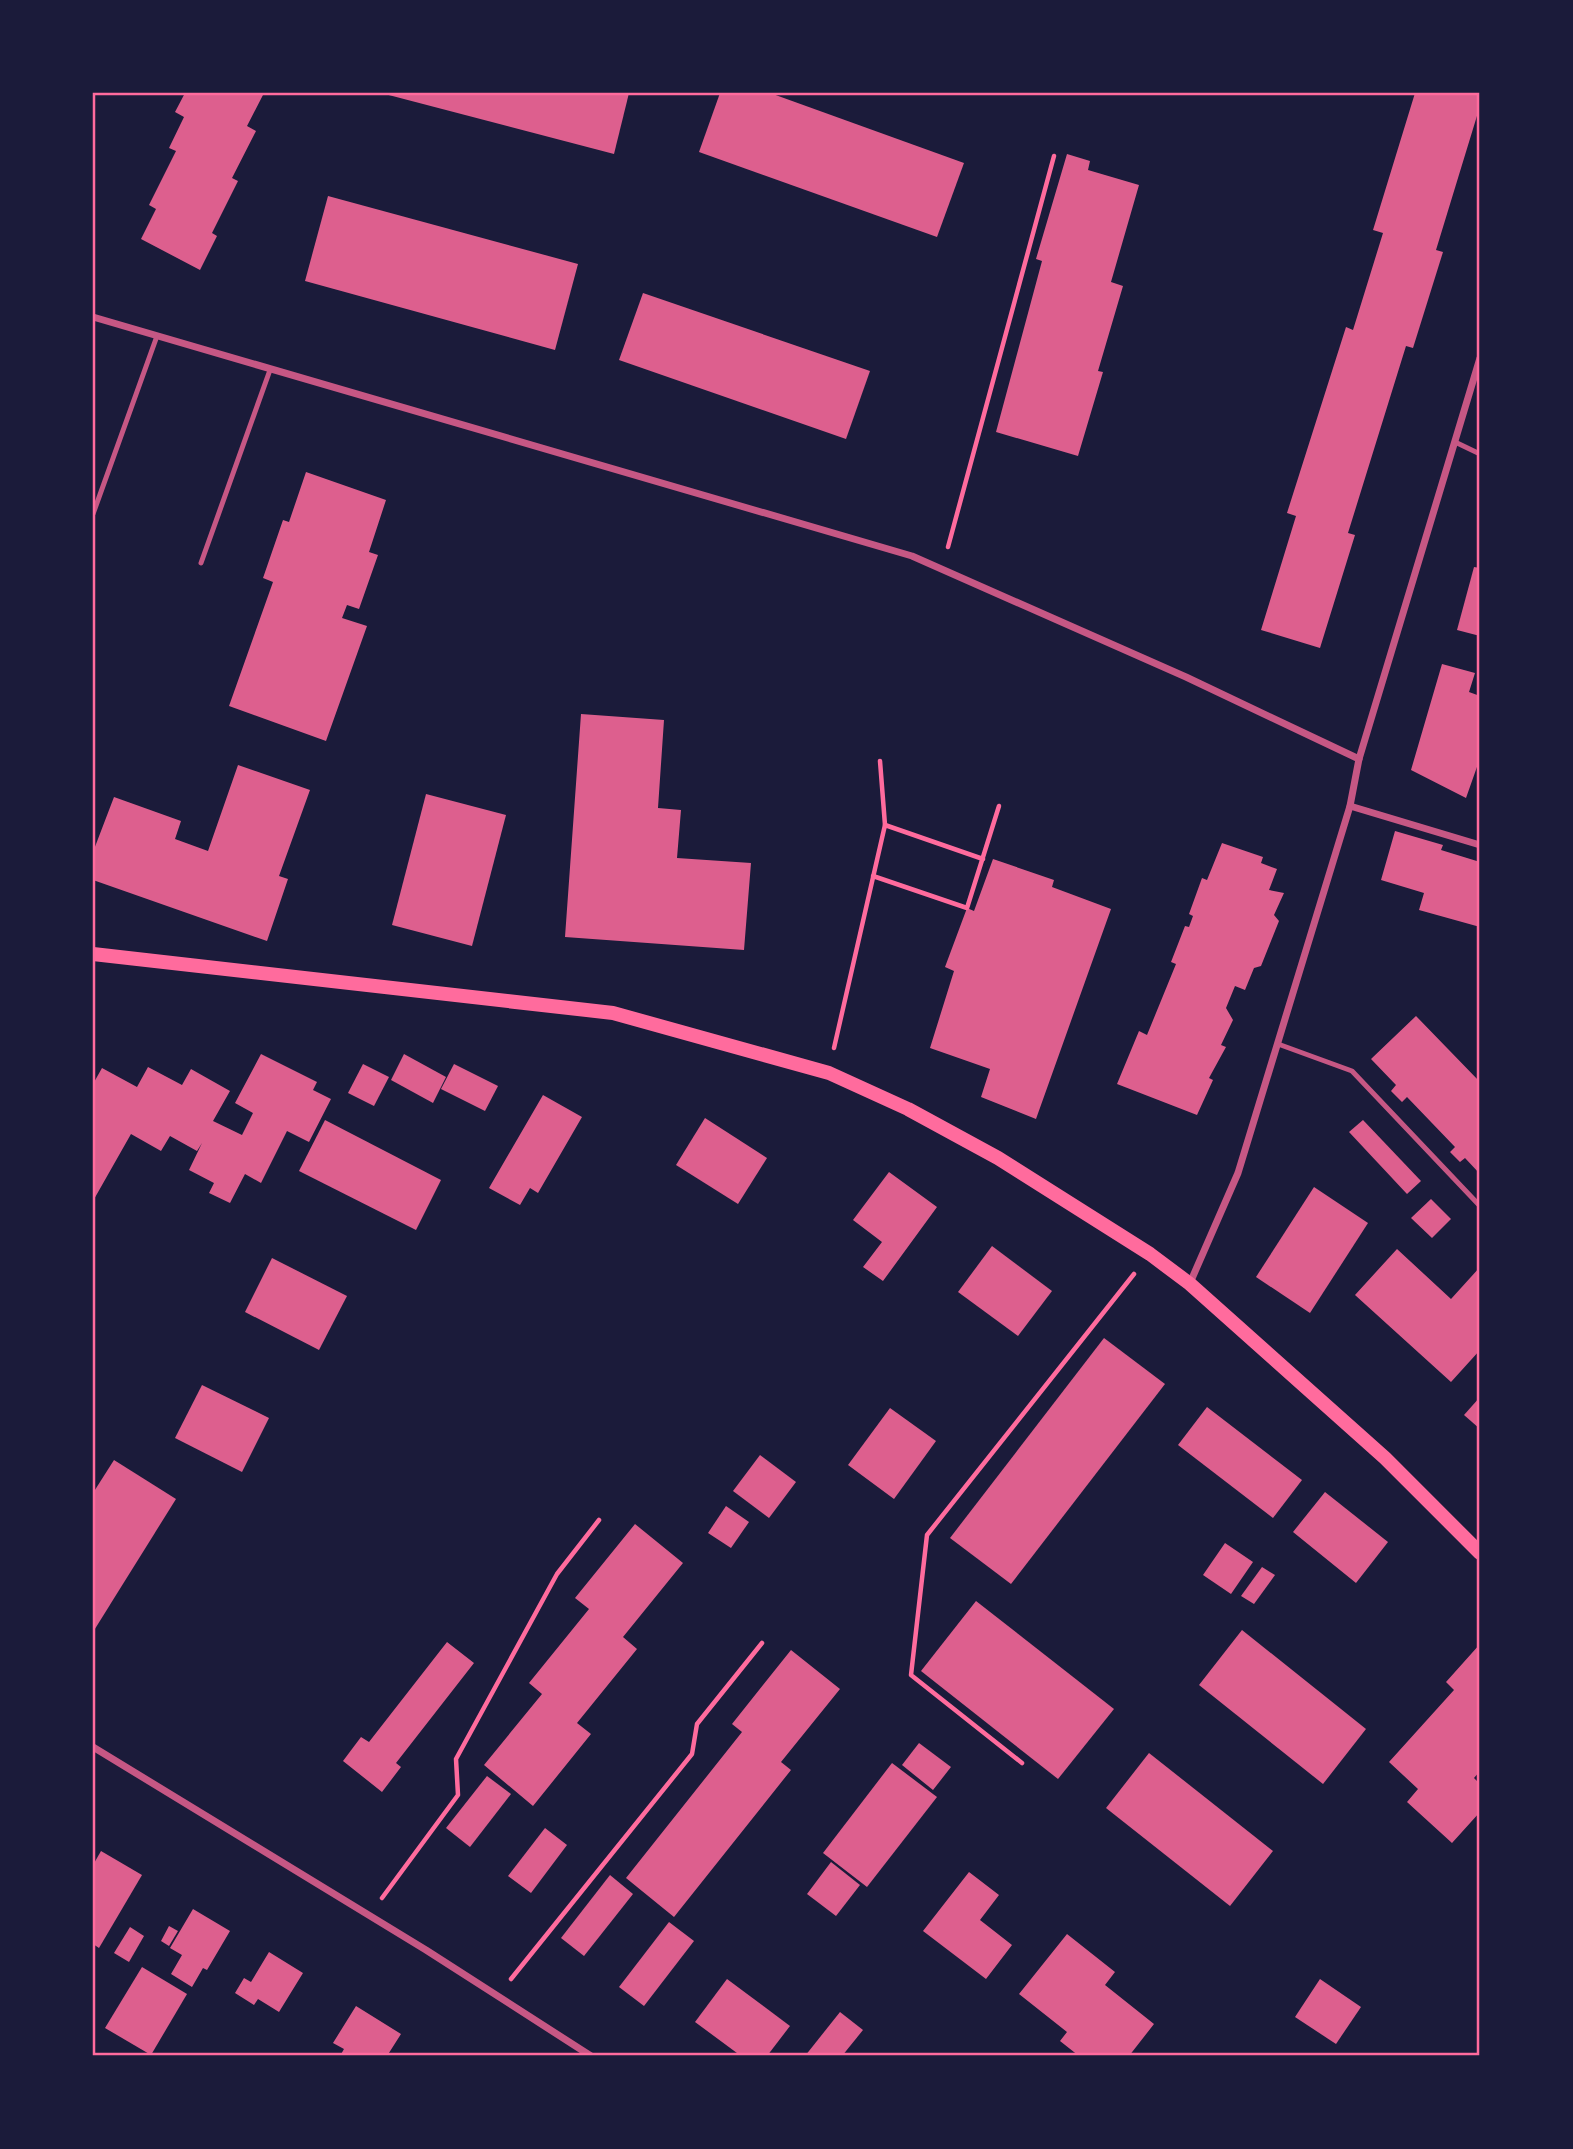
<svg xmlns="http://www.w3.org/2000/svg" width="1573" height="2149" viewBox="0 0 1573 2149" font-family="Poppins,sans-serif">
  <style>
    .building { fill: #dd5f8e }
    .lines { fill: none; stroke-linecap: round; stroke-linejoin: round }
    .path { stroke: #ff6b9d; stroke-width: 4.5 }
    .service { stroke: #c65784; stroke-width: 5 }
    .minor { stroke: #c65784; stroke-width: 7 }
    .secondary { stroke: #ff6b9d; stroke-width: 14 }
    .neatline { fill: none; stroke: #ff6b9d; stroke-width: 2.5 }
  </style>
  <rect width="100%" height="100%" fill="#1b1b3a"/>
  <g class="building">
    <polygon points="185,93 264,93 247,126 256,131 232,178 238,181 212,233 217,236 200,270 141,239 156,209 149,205 176,151 169,148 184,117 175,112"/>
    <polygon points="381,93 629,93 614,154"/>
    <polygon points="720,93 770,93 964,163 937,237 699,152"/>
    <polygon points="1415,93 1480,93 1480,106 1436,250 1443,252 1413,348 1406,346 1348,533 1355,535 1320,648 1261,630 1296,516 1287,513 1346,327 1353,330 1383,233 1373,230"/>
    <polygon points="1067,154 1090,161 1088,170 1139,185 1111,282 1123,286 1098,371 1103,372 1078,456 996,432 1042,261 1036,259"/>
    <polygon points="328,196 578,264 555,350 305,281"/>
    <polygon points="643,293 870,371 846,439 619,360"/>
    <polygon points="306,472 386,500 369,552 378,555 359,609 347,605 342,618 367,626 326,741 229,706 273,582 263,578 283,520 289,522"/>
    <polygon points="1474,567 1480,568 1480,636 1457,630"/>
    <polygon points="1442,664 1475,673 1469,692 1480,696 1480,765 1478,764 1466,798 1411,770"/>
    <polygon points="581,714 664,720 658,808 681,810 677,858 751,863 744,950 565,937"/>
    <polygon points="238,765 310,790 279,876 288,879 267,941 93,880 93,852 114,797 181,821 175,839 208,851"/>
    <polygon points="426,794 506,815 472,946 392,925"/>
    <polygon points="1395,831 1443,845 1441,850 1480,862 1480,927 1419,910 1424,893 1381,880"/>
    <polygon points="1222,843 1263,857 1261,863 1277,869 1269,890 1284,893 1274,915 1279,921 1261,966 1254,968 1245,990 1235,986 1226,1008 1233,1020 1221,1045 1226,1047 1209,1078 1213,1080 1197,1115 1117,1084 1139,1031 1147,1035 1176,964 1171,962 1185,926 1189,927 1193,916 1189,914 1202,878 1207,880"/>
    <polygon points="993,859 1054,880 1052,887 1111,909 1036,1119 981,1097 990,1069 930,1048 954,971 945,967 967,908 974,911"/>
    <polygon points="1416,1016 1480,1082 1480,1174 1465,1158 1460,1162 1450,1152 1455,1147 1407,1097 1402,1102 1391,1091 1396,1085 1371,1059"/>
    <polygon points="261,1054 317,1082 313,1090 331,1099 309,1142 287,1131 261,1183 245,1174 230,1203 209,1193 214,1183 189,1170 202,1143 197,1151 170,1136 161,1151 131,1134 93,1201 93,1084 102,1068 137,1087 148,1067 182,1085 191,1069 230,1091 213,1121 242,1135 253,1113 235,1103"/>
    <polygon points="404,1054 446,1077 433,1103 391,1080"/>
    <polygon points="363,1064 389,1077 374,1106 348,1093"/>
    <polygon points="454,1064 498,1086 485,1111 441,1089"/>
    <polygon points="543,1095 582,1117 538,1193 530,1188 520,1205 489,1188"/>
    <polygon points="705,1118 767,1158 738,1204 676,1165"/>
    <polygon points="325,1120 441,1180 416,1230 299,1171"/>
    <polygon points="1363,1120 1421,1181 1407,1194 1349,1132"/>
    <polygon points="889,1172 937,1207 883,1281 863,1267 882,1242 853,1220"/>
    <polygon points="1314,1187 1368,1223 1310,1313 1256,1277"/>
    <polygon points="1431,1199 1451,1219 1432,1238 1411,1218"/>
    <polygon points="992,1246 1052,1291 1018,1336 958,1292"/>
    <polygon points="1397,1249 1451,1299 1480,1267 1480,1350 1451,1382 1355,1295"/>
    <polygon points="272,1258 347,1296 319,1350 245,1312"/>
    <polygon points="1104,1338 1165,1384 1011,1584 950,1538"/>
    <polygon points="202,1385 269,1418 242,1472 175,1438"/>
    <polygon points="1480,1397 1480,1429 1464,1415"/>
    <polygon points="1207,1407 1302,1480 1273,1518 1178,1445"/>
    <polygon points="890,1408 936,1441 894,1499 848,1465"/>
    <polygon points="760,1455 796,1482 769,1518 733,1491"/>
    <polygon points="114,1460 176,1499 93,1632 93,1493"/>
    <polygon points="1325,1492 1388,1542 1356,1583 1293,1532"/>
    <polygon points="726,1506 749,1522 731,1548 708,1533"/>
    <polygon points="635,1524 683,1563 623,1637 637,1649 577,1723 591,1734 533,1806 484,1765 542,1694 529,1683 589,1609 575,1598"/>
    <polygon points="1225,1543 1253,1562 1231,1594 1203,1575"/>
    <polygon points="1262,1567 1275,1575 1254,1604 1241,1596"/>
    <polygon points="976,1601 1114,1709 1058,1779 921,1671"/>
    <polygon points="1242,1630 1366,1729 1323,1784 1199,1685"/>
    <polygon points="447,1642 474,1663 396,1763 401,1767 382,1792 343,1761 361,1737 369,1742"/>
    <polygon points="1480,1644 1480,1771 1474,1778 1480,1784 1480,1812 1452,1843 1407,1802 1418,1789 1389,1762 1454,1690 1446,1682"/>
    <polygon points="791,1650 840,1689 781,1762 791,1770 674,1917 626,1878 742,1732 732,1724"/>
    <polygon points="919,1743 951,1767 933,1790 902,1765"/>
    <polygon points="1149,1753 1273,1851 1230,1906 1106,1808"/>
    <polygon points="892,1763 937,1797 867,1887 823,1853"/>
    <polygon points="487,1776 511,1794 470,1847 446,1828"/>
    <polygon points="545,1828 567,1845 531,1893 508,1876"/>
    <polygon points="101,1851 142,1875 99,1948 93,1944 93,1865"/>
    <polygon points="831,1862 860,1885 836,1916 807,1894"/>
    <polygon points="969,1872 999,1895 980,1920 1012,1945 986,1979 923,1931"/>
    <polygon points="610,1875 633,1894 584,1956 561,1938"/>
    <polygon points="193,1909 230,1931 207,1970 203,1968 192,1987 171,1974 182,1955 170,1948"/>
    <polygon points="669,1922 694,1941 644,2006 619,1987"/>
    <polygon points="169,1926 178,1931 169,1946 161,1941"/>
    <polygon points="130,1927 144,1936 129,1962 114,1953"/>
    <polygon points="1067,1934 1115,1972 1105,1985 1154,2024 1129,2056 1079,2056 1060,2041 1067,2032 1019,1994"/>
    <polygon points="269,1952 303,1973 279,2012 258,1999 254,2005 235,1993 244,1978 251,1982"/>
    <polygon points="142,1967 187,1994 151,2055 105,2028"/>
    <polygon points="727,1979 790,2026 767,2056 741,2056 695,2022"/>
    <polygon points="1320,1979 1361,2007 1336,2044 1295,2017"/>
    <polygon points="356,2006 401,2034 387,2056 340,2056 344,2049 333,2043"/>
    <polygon points="840,2012 863,2030 842,2056 805,2056"/>
  </g>
  <g class="lines">
    <g class="path">
      <polyline points="948,547 1054,156"/>
      <polyline points="880,761 885,825"/>
      <polyline points="873,876 967,908 999,806"/>
      <polyline points="834,1048 885,825 983,859"/>
      <polyline points="1022,1763 911,1675 927,1535 1134,1274"/>
      <polyline points="382,1898 458,1795 456,1759 557,1574 599,1520"/>
      <polyline points="511,1979 692,1754 697,1724 762,1643"/>
    </g>
    <g class="service">
      <polyline points="1455,442 1480,454"/>
      <polyline points="93,514 157,336"/>
      <polyline points="201,563 270,370"/>
      <polyline points="1278,1044 1352,1071 1480,1206"/>
    </g>
    <g class="minor">
      <polyline points="93,317 912,556 1186,677 1359,759"/>
      <polyline points="1350,806 1480,845"/>
      <polyline points="1190,1283 1238,1173 1350,806 1359,759 1480,358"/>
      <polyline points="93,1747 426,1950 591,2056"/>
    </g>
    <polyline class="secondary" points="93,954 613,1013 829,1073 908,1109 998,1158 1150,1254 1190,1284 1385,1458 1480,1553"/>
  </g>
  <rect width="1573" height="2149" fill="none" stroke="#1b1b3a" stroke-width="189"/>
  <rect x="94" y="94" width="1384" height="1960" class="neatline"/>
</svg>
